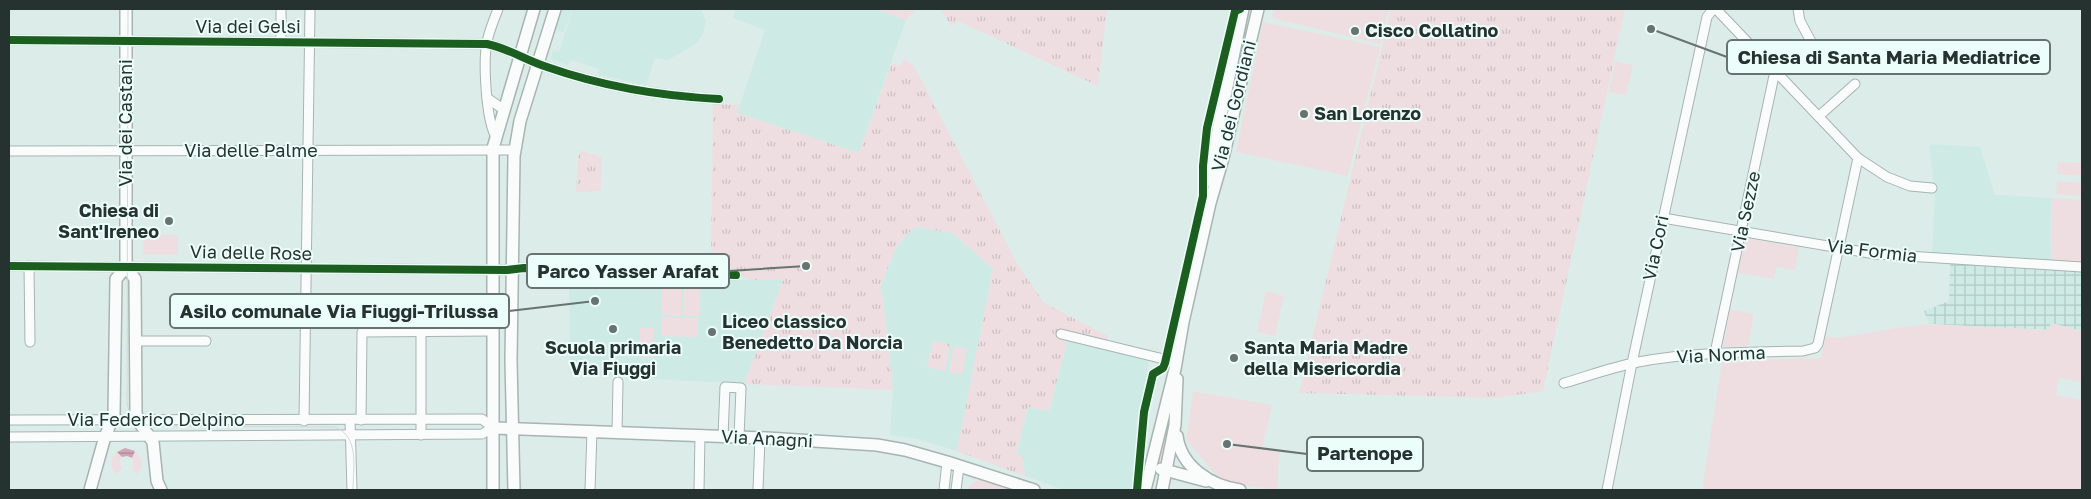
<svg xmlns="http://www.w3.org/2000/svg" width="2091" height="499" viewBox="0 0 2091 499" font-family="'Golos Text',sans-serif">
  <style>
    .built { fill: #cdebe4 }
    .industrial { fill: url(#industrial-grid) }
    .green { fill: #eedee2 }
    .park { fill: url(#park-tufts) }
    .water { fill: url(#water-rules) }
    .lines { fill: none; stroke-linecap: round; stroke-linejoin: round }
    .street-casing { stroke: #a7b4b1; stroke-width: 11 }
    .secondary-casing { stroke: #a7b4b1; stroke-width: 14 }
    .street { stroke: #fafcfc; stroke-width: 9 }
    .secondary { stroke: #fafcfc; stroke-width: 11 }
    .tram { stroke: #d3d8d6; stroke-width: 1 }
    .cycleway-casing { stroke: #ecfefa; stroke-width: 11 }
    .cycleway { stroke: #1b5e20; stroke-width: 8 }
    .poi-dot { fill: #667371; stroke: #ecfefa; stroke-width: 2 }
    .labels { text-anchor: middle; stroke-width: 4; stroke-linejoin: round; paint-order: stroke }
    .street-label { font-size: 18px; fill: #263230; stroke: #ecfefa }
    .poi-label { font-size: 18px; font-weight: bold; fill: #263230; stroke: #ecfefa; text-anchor: start }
    .leader { fill: none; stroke: #667371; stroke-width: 2 }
    .callout-dot { fill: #667371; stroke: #ecfefa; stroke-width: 2 }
    .callout { fill: #ecfefa; stroke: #667371; stroke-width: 2 }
    .callout-label { font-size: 19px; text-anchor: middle; font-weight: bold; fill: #263230 }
  </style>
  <defs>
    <pattern id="industrial-grid" width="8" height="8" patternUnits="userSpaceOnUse" patternTransform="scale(1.25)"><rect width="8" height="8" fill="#cdebe4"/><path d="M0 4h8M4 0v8" fill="none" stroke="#b0cac4"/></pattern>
    <pattern id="park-tufts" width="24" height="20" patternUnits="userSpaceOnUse" patternTransform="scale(1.25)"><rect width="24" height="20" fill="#eedee2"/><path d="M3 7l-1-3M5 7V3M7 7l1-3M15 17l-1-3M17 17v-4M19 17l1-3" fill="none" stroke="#ccbfc2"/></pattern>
    <pattern id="water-rules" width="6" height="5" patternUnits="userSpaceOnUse" patternTransform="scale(1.25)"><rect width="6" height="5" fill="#d2a6b4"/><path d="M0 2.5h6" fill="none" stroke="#aa8893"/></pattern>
  </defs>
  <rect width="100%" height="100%" fill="#dcede9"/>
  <g class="built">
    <polygon points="557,9 572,9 564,33 550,28"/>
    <polygon points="573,9 701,9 706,21 703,34 697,43 668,60 655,58 646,85 598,75 599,69 571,60 567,65 550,59 553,50 559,52"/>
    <polygon points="736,9 876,9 906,20 859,153 737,113 765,30 733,18"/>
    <polygon points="1933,144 1980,147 1995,195 2051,198 2050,235 2051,260 1932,253 1935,192 1929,146"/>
    <polygon points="916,227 953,233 993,269 957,451 917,439 890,435 893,390 883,299 880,287 897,246 909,232"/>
    <polygon points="579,277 747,280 783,280 744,384 570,374 569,284"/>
    <polygon points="1067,341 1149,358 1134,490 1064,490 1025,476 1023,457 1016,455 1028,407 1049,411"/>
  </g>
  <polygon class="industrial" points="1950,264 2082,270 2082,331 2051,323 2050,330 1929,324 1924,311 1949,301"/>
  <g class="green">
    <polygon points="1274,9 1389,9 1380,44 1272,18"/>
    <polygon points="1263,22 1380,47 1348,176 1236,152"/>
    <polygon points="1615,61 1633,65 1626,95 1609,92"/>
    <polygon points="2058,162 2082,163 2082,176 2057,174"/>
    <polygon points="2057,181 2082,183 2082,196 2056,194"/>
    <polygon points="2051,198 2082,200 2082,262 2051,260"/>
    <polygon points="144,234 178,235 178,255 143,254"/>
    <polygon points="1744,238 1799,247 1795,270 1776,267 1774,279 1738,273"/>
    <polygon points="662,281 681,281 681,316 661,315"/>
    <polygon points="684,289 700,289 699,316 683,316"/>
    <polygon points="1266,291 1284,296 1275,336 1257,332"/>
    <polygon points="1730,309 1754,314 1748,346 1723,347"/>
    <polygon points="662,317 698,318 697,337 661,336"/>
    <polygon points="2051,323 2082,331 2082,382 2059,378 2056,395 2082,400 2082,490 1702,490 1722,361 1821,358 1826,336 1837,338 1896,328 1929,324 2049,330"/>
    <polygon points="640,328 653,328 653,358 640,357"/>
    <polygon points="954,346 967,349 962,374 949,372"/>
    <polygon points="1193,391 1272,405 1262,448 1280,452 1277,490 1230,483 1213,472 1186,439"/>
    <polygon points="1171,421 1164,465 1157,463 1164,437"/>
    <path d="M 135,451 C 143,458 144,466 137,475 L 132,469 L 134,462 L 132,458 Z"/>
    <path d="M 117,452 L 122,457 L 120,462 L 122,469 L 116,474 C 109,467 110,459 117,452 Z"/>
  </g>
  <g class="park">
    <polygon points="876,9 916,9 906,20"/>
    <polygon points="941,9 1107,9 1098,86 958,21 951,26"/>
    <polygon points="1391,9 1625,9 1543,391 1497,398 1299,393"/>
    <polygon points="905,59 914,66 1017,263 1044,303 1108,336 1104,348 1067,341 1049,411 1028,407 1016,454 1023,457 1025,476 957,451 993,269 953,233 917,227 909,232 897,246 880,287 883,299 893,390 744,384 783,280 749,280 711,259 713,104 739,105 737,113 859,153 892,62 899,66"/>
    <polygon points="579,150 602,157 601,191 576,192"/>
    <polygon points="933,341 950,344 945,371 927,367"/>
    <polygon points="979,479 1012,490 969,490 968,487"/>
  </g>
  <polygon class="water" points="125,448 135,451 132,458 127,456 122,457 117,452"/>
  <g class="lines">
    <defs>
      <g id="street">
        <polyline points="281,9 281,41"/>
        <polyline points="1716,9 1858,158 1887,177 1910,186 1932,188"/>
        <polyline points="1798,9 1800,21 1814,47"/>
        <path d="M 9,40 L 487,44 C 510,49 525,60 547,67 C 604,87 659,96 719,99"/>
        <polyline points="487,98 503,109"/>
        <polyline points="1819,116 1855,84"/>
        <path d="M 495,135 C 486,117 483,62 487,42 C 489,31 494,20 498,9"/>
        <polyline points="9,151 514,150"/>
        <polyline points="1663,218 1875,254 2082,267"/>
        <polyline points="9,266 507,270 524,268 736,275"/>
        <polyline points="29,266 30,342"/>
        <polyline points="1061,334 1176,362"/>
        <polyline points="136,341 206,341"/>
        <polyline points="1715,353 1775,71"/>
        <path d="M 1564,383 C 1588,376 1613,367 1638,362 C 1693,352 1748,352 1803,351 L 1815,348 L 1818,344 L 1858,158"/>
        <polyline points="9,420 482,419 493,428 482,434 9,437"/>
        <polyline points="350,420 352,490"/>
        <polyline points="361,420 362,332 492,331"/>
        <polyline points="304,421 310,9"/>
        <polyline points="617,432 618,382"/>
        <polyline points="421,435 421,331"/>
        <polyline points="723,437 725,387 741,388 739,437"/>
        <polyline points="590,490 592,431"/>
        <polyline points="699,490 700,435"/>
        <polyline points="758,490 760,438"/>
        <polyline points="944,490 947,462"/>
        <polyline points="956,490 959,466"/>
        <polyline points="1607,490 1632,363 1707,17 1713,9"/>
      </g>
      <g id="secondary">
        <polyline points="1211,181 1218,130 1243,9"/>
        <polyline points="126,267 126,9"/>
        <polyline points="126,267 135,279 136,413 139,422 153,442 157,481 161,490"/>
        <polyline points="493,428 767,438 877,445 905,450 947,462 1034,490"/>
        <path d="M 1177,436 C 1181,467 1211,486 1240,490"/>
        <polyline points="1161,469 1206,481"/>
        <polyline points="90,490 104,440 114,414 116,279 126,267"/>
        <polyline points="493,490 493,148 534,9"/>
        <polyline points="514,490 511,361 514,156 520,121 555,9"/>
        <polyline points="1145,490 1175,369 1183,322 1210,203 1223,158 1258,9"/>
        <polyline points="1162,490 1175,425 1177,379"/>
      </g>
    </defs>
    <use href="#street" class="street-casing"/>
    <use href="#secondary" class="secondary-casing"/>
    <use href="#street" class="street"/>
    <use href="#secondary" class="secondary"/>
    <path class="tram" d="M 128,9 L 127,402 C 129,417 138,424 153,426 L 335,427 C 360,437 353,468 353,490"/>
    <defs>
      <g id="cycleway">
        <path d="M 9,40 L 487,44 C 510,49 525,60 547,67 C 604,87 659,96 719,99"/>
        <polyline points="9,266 507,270 524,268 736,275"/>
        <polyline points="1137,490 1144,412 1153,374 1163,368 1165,363 1203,196 1203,166 1207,128 1235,11 1240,9"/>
      </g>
    </defs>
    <use href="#cycleway" class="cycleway-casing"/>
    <use href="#cycleway" class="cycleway"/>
  </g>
  <g class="poi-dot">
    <circle cx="1355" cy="31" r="5"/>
    <circle cx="1304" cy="114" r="5"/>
    <circle cx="169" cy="221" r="5"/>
    <circle cx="613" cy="329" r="5"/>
    <circle cx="712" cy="332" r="5"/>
    <circle cx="1234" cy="358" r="5"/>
  </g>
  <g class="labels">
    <g class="street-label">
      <text x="248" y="33">Via dei Gelsi</text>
      <text transform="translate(1234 106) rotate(-76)" y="6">Via dei Gordiani</text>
      <text transform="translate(126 123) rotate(-90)" y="6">Via dei Castani</text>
      <text x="251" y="157">Via delle Palme</text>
      <text transform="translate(1746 212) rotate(-78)" y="6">Via Sezze</text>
      <text transform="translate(1656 248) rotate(-78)" y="6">Via Cori</text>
      <text transform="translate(1872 251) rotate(7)" y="6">Via Formia</text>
      <text transform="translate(251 253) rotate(1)" y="6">Via delle Rose</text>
      <text transform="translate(1721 355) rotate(-3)" y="6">Via Norma</text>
      <text x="156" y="426">Via Federico Delpino</text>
      <text transform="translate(767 439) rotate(3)" y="6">Via Anagni</text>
    </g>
    <g class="poi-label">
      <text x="1365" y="37">Cisco Collatino</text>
      <text x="1314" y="120">San Lorenzo</text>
      <text x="159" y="217" text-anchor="end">Chiesa di<tspan x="159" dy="21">Sant'Ireneo</tspan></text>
      <text x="722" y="328">Liceo classico<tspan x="722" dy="21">Benedetto Da Norcia</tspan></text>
      <text x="613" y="354" text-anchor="middle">Scuola primaria<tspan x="613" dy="21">Via Fiuggi</tspan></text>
      <text x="1244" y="354">Santa Maria Madre<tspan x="1244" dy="21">della Misericordia</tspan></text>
    </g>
  </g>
  <path class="leader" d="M1651 29L1727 57M806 266L729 271M595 301L509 311M1227 444L1307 454"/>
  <g class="callout-dot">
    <circle cx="1651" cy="29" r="5"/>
    <circle cx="806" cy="266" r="5"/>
    <circle cx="595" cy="301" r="5"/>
    <circle cx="1227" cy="444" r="5"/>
  </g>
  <g class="callout">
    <rect x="1727" y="40" width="323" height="34" rx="5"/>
    <rect x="527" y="254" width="202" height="34" rx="5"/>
    <rect x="170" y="294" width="339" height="34" rx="5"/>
    <rect x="1307" y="437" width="116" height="34" rx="5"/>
  </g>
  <g class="callout-label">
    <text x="1889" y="64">Chiesa di Santa Maria Mediatrice</text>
    <text x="628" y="278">Parco Yasser Arafat</text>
    <text x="339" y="318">Asilo comunale Via Fiuggi-Trilussa</text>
    <text x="1365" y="460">Partenope</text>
  </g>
  <rect width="2091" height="499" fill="none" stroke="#263230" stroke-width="20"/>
</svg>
